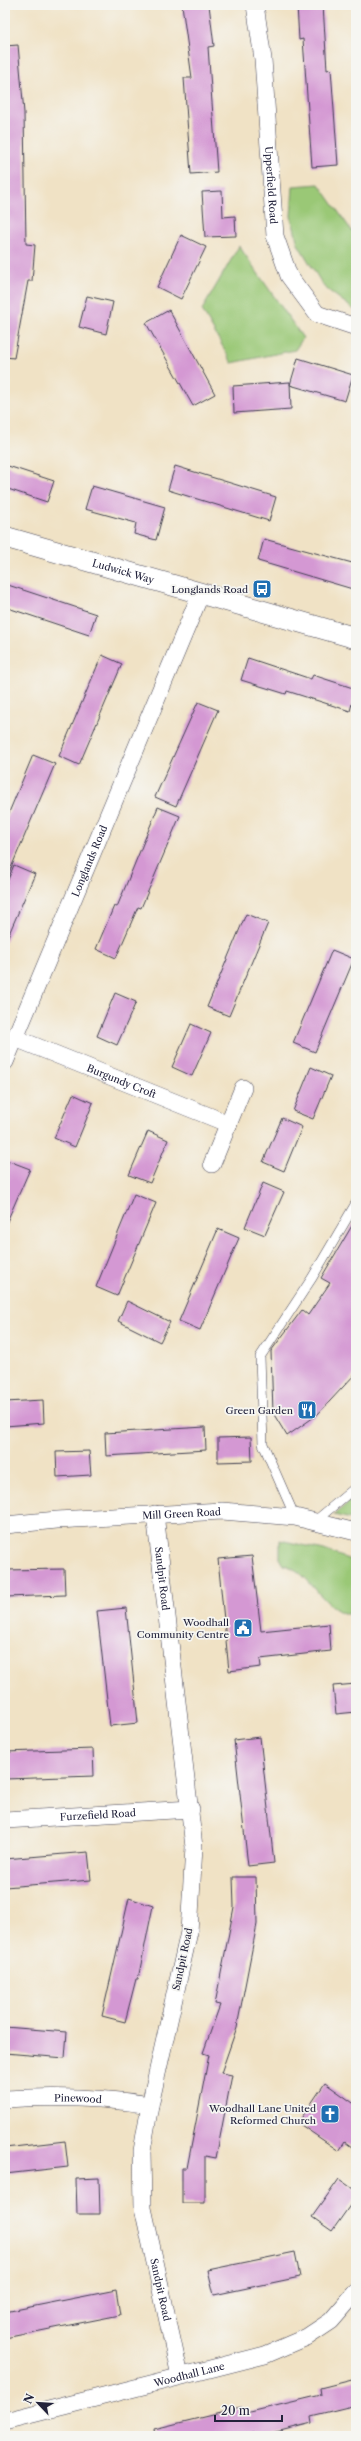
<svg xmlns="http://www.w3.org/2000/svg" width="361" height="2441" viewBox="0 0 361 2441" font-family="'Libre Caslon Text',serif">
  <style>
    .grass { fill: #9ac876; stroke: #5e7558 }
    .building { fill: #d498d3 }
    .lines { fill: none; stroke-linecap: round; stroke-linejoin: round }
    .service-casing { stroke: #413f50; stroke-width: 10 }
    .minor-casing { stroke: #413f50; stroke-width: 18 }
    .tertiary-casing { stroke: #413f50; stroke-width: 22 }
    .service { stroke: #fff; stroke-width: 9 }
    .minor { stroke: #fff; stroke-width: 17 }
    .tertiary { stroke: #fff; stroke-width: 21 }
    .labels { text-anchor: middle; stroke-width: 3.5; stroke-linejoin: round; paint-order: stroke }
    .street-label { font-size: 10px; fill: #22223b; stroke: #f6f6f2 }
    .poi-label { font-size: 10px; fill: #22223b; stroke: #f6f6f2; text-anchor: end }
  </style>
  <rect width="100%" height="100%" fill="#f6f6f2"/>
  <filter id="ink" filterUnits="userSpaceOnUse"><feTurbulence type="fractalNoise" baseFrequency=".025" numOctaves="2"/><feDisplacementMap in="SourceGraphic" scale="8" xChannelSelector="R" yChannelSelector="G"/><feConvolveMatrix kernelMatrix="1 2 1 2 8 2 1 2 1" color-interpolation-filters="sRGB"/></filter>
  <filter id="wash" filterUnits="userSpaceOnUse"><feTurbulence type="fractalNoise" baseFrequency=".012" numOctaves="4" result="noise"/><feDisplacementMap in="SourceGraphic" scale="16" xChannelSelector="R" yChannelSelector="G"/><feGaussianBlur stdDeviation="0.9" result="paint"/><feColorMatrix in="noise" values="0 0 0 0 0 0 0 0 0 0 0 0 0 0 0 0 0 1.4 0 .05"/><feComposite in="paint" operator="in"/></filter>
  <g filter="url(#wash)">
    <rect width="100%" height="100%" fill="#f0e2c5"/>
    <g class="grass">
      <polygon points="319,184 356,237 356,311 324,287 298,244 291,216 293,186"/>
      <polygon points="239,246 303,338 295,350 232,363 202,310"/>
      <polygon points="356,1496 356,1520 334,1515"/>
      <path d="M 280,1540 L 324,1550 L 356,1562 L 356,1615 C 324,1617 310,1568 283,1565 L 280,1560 Z"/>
    </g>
    <g id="blocks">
      <g class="building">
        <polygon points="182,5 209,5 214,46 208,47 217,172 191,174 184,78 192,78"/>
        <polygon points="297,5 323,5 327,70 331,69 338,165 312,167 303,39 299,40"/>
        <polygon points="18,45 24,113 26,244 35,245 32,281 28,281 14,358 5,357 5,46"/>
        <polygon points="222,191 223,217 235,216 236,236 205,237 202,192"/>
        <polygon points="181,235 206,247 181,299 157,287"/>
        <polygon points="87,296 113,302 106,334 79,327"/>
        <polygon points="169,310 215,394 193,406 146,323"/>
        <polygon points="298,358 353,375 345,401 290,385"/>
        <polygon points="290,382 291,409 234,413 233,386"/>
        <polygon points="5,465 54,481 47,502 5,488"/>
        <polygon points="175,466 276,497 269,521 168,490"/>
        <polygon points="92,486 165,507 156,540 134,534 136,523 85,509"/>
        <polygon points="264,539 356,564 356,590 258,561"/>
        <polygon points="5,584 96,614 89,635 5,607"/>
        <polygon points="102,655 122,664 79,765 59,756"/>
        <polygon points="248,658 311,679 313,675 356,689 350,711 287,691 286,694 241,680"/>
        <polygon points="198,702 218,710 176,806 155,797"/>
        <polygon points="33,755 55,764 5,882 5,822"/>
        <polygon points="158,807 180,816 141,908 138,907 116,958 96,949 114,906 117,907"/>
        <polygon points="14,865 35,874 5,943 5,887"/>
        <polygon points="246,914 268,923 229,1016 207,1007"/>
        <polygon points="332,950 354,959 315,1052 293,1043"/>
        <polygon points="115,993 136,1002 117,1045 97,1036"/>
        <polygon points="191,1024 211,1033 192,1076 172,1067"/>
        <polygon points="311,1067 331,1076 313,1119 293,1111"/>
        <polygon points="73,1094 93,1103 75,1147 54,1138"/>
        <polygon points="282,1118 302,1127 284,1171 263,1162"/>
        <polygon points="148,1131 168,1140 150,1183 129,1175"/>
        <polygon points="9,1161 30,1169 5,1226 5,1170"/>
        <polygon points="263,1183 284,1192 265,1235 245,1227"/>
        <polygon points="134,1194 156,1203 117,1296 96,1287"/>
        <polygon points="356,1219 356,1373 317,1415 287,1436 273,1413 271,1351 302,1310 308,1315 330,1283 321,1278"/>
        <polygon points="218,1229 239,1238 200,1330 179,1321"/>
        <polygon points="127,1301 170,1322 160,1342 118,1321"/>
        <polygon points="43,1400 44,1423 5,1426 5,1402"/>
        <polygon points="205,1427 206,1450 106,1456 105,1433"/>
        <polygon points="251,1437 252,1461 218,1462 218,1438"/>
        <polygon points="89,1451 91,1475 57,1477 56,1452"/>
        <polygon points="252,1556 261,1631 329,1624 331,1651 260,1659 261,1667 229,1671 218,1559"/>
        <polygon points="64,1569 65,1595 5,1597 5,1570"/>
        <polygon points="126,1608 138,1723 110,1726 97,1611"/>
        <polygon points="356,1684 356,1712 336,1714 333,1686"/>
        <polygon points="260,1737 274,1863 248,1866 234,1740"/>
        <polygon points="93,1749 94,1776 5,1779 5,1752"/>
        <polygon points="88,1852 91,1880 5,1887 5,1859"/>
        <polygon points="233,1877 256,1877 257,1924 237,2027 221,2073 232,2075 216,2158 205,2156 205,2203 182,2203 182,2168 187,2168 209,2055 203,2053 220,2005 215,2004 234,1907"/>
        <polygon points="129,1898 153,1906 138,1979 136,1979 125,2022 102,2016"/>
        <polygon points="5,2027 67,2032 65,2058 5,2053"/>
        <polygon points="325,2083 356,2105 356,2150 345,2142 339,2151 298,2123"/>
        <polygon points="65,2141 68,2167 5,2174 5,2148"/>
        <polygon points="99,2178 100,2214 77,2214 76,2179"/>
        <polygon points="339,2179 356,2191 356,2197 332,2231 312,2217"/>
        <polygon points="295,2252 300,2277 214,2295 208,2270"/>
        <polygon points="116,2290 120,2315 5,2338 5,2312"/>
        <polygon points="356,2379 356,2405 311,2416 312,2423 260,2436 254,2436 253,2432 238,2436 155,2436 154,2429 241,2408 242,2414 321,2395 320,2388"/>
      </g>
    </g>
  </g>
  <g filter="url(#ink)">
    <use href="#blocks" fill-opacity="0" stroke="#413f50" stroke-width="1"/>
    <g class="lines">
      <defs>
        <g id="service">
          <polyline points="295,1517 263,1444 260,1357 312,1278 356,1203"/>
          <polyline points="314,1522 356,1487"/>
        </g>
        <g id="minor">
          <path id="s1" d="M 255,5 L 263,59 L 275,236 L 289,276 L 317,314 L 356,327"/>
          <path id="s2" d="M 15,1038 L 229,1124"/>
          <path id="s3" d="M 5,1062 L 201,593"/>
          <polyline points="212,1164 243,1088"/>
          <path id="s4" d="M 155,1514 L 194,1847 L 189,1932 L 150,2105 L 142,2151 L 143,2208 L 180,2376"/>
          <path id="s5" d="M 5,1525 L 57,1520 L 222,1511 L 295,1517 L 356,1532"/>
          <path id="s6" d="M 5,1820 L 191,1809"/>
          <path id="s7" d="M 5,2099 C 54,2096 102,2097 150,2105"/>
          <path id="s8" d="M 5,2421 L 265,2355 L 307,2337 L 331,2321 L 356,2292"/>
        </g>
        <g id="tertiary">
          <path id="s9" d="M 5,537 L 356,638"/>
        </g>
      </defs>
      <use href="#service" class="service-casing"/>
      <use href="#minor" class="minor-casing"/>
      <use href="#tertiary" class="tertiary-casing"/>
      <use href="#service" class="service"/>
      <use href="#minor" class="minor"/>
      <use href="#tertiary" class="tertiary"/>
    </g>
  </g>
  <defs>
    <symbol id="bus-square" viewBox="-11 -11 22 22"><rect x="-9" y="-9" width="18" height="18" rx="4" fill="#1f6fb2" stroke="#f6f6f2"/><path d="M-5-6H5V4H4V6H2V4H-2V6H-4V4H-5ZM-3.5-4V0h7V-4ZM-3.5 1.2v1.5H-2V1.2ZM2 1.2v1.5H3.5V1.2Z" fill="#fff"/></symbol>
    <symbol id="restaurant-square" viewBox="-11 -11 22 22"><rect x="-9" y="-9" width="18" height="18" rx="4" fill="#1f6fb2" stroke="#f6f6f2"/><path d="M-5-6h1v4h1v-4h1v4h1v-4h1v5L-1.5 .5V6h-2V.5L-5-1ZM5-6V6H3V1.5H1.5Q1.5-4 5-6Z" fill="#fff"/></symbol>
    <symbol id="civic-square" viewBox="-11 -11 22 22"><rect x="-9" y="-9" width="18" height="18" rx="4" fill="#1f6fb2" stroke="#f6f6f2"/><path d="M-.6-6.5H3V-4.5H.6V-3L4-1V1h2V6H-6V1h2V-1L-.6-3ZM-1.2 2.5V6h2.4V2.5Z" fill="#fff"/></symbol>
    <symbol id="church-square" viewBox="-11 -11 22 22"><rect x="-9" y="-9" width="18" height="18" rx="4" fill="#1f6fb2" stroke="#f6f6f2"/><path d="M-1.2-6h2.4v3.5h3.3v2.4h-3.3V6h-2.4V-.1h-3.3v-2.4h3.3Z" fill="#fff"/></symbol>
  </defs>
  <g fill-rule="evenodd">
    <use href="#bus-square" x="251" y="578" width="22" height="22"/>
    <use href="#restaurant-square" x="296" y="1399" width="22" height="22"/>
    <use href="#civic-square" x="232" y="1617" width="22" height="22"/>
    <use href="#church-square" x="319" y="2103" width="22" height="22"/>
  </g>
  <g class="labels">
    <g class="street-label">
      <text dy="4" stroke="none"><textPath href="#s1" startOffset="181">Upperfield Road</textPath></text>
      <text dy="4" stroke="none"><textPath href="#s9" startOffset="123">Ludwick Way</textPath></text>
      <text dy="4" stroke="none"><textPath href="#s3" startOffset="218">Longlands Road</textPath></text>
      <text dy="4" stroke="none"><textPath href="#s2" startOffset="115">Burgundy Croft</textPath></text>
      <text dy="4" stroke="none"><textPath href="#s5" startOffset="177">Mill Green Road</textPath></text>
      <text dy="4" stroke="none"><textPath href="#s4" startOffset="65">Sandpit Road</textPath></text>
      <text dy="4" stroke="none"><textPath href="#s6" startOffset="93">Furzefield Road</textPath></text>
      <text transform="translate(182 1959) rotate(-78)" y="4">Sandpit Road</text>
      <text dy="4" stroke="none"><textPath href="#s7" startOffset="73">Pinewood</textPath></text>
      <text dy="4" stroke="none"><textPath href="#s4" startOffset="785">Sandpit Road</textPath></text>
      <text dy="4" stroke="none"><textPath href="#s8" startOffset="190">Woodhall Lane</textPath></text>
    </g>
    <g class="poi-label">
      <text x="248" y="593">Longlands Road</text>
      <text x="293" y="1414">Green Garden</text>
      <text x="229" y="1626">Woodhall<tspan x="229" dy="12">Community Centre</tspan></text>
      <text x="316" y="2112">Woodhall Lane United<tspan x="316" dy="12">Reformed Church</tspan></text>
    </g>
  </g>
  <rect width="361" height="2441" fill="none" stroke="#f6f6f2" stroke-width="20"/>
  <g transform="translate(38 2403) rotate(295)" stroke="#f6f6f2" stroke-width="3" paint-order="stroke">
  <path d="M0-3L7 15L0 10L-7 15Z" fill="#22223b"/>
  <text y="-6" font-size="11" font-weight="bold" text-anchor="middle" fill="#22223b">N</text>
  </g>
  <path d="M215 2415v6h67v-6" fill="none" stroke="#22223b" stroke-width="2"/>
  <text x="221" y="2415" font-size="12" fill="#22223b" stroke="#f6f6f2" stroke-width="3" paint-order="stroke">20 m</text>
</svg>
